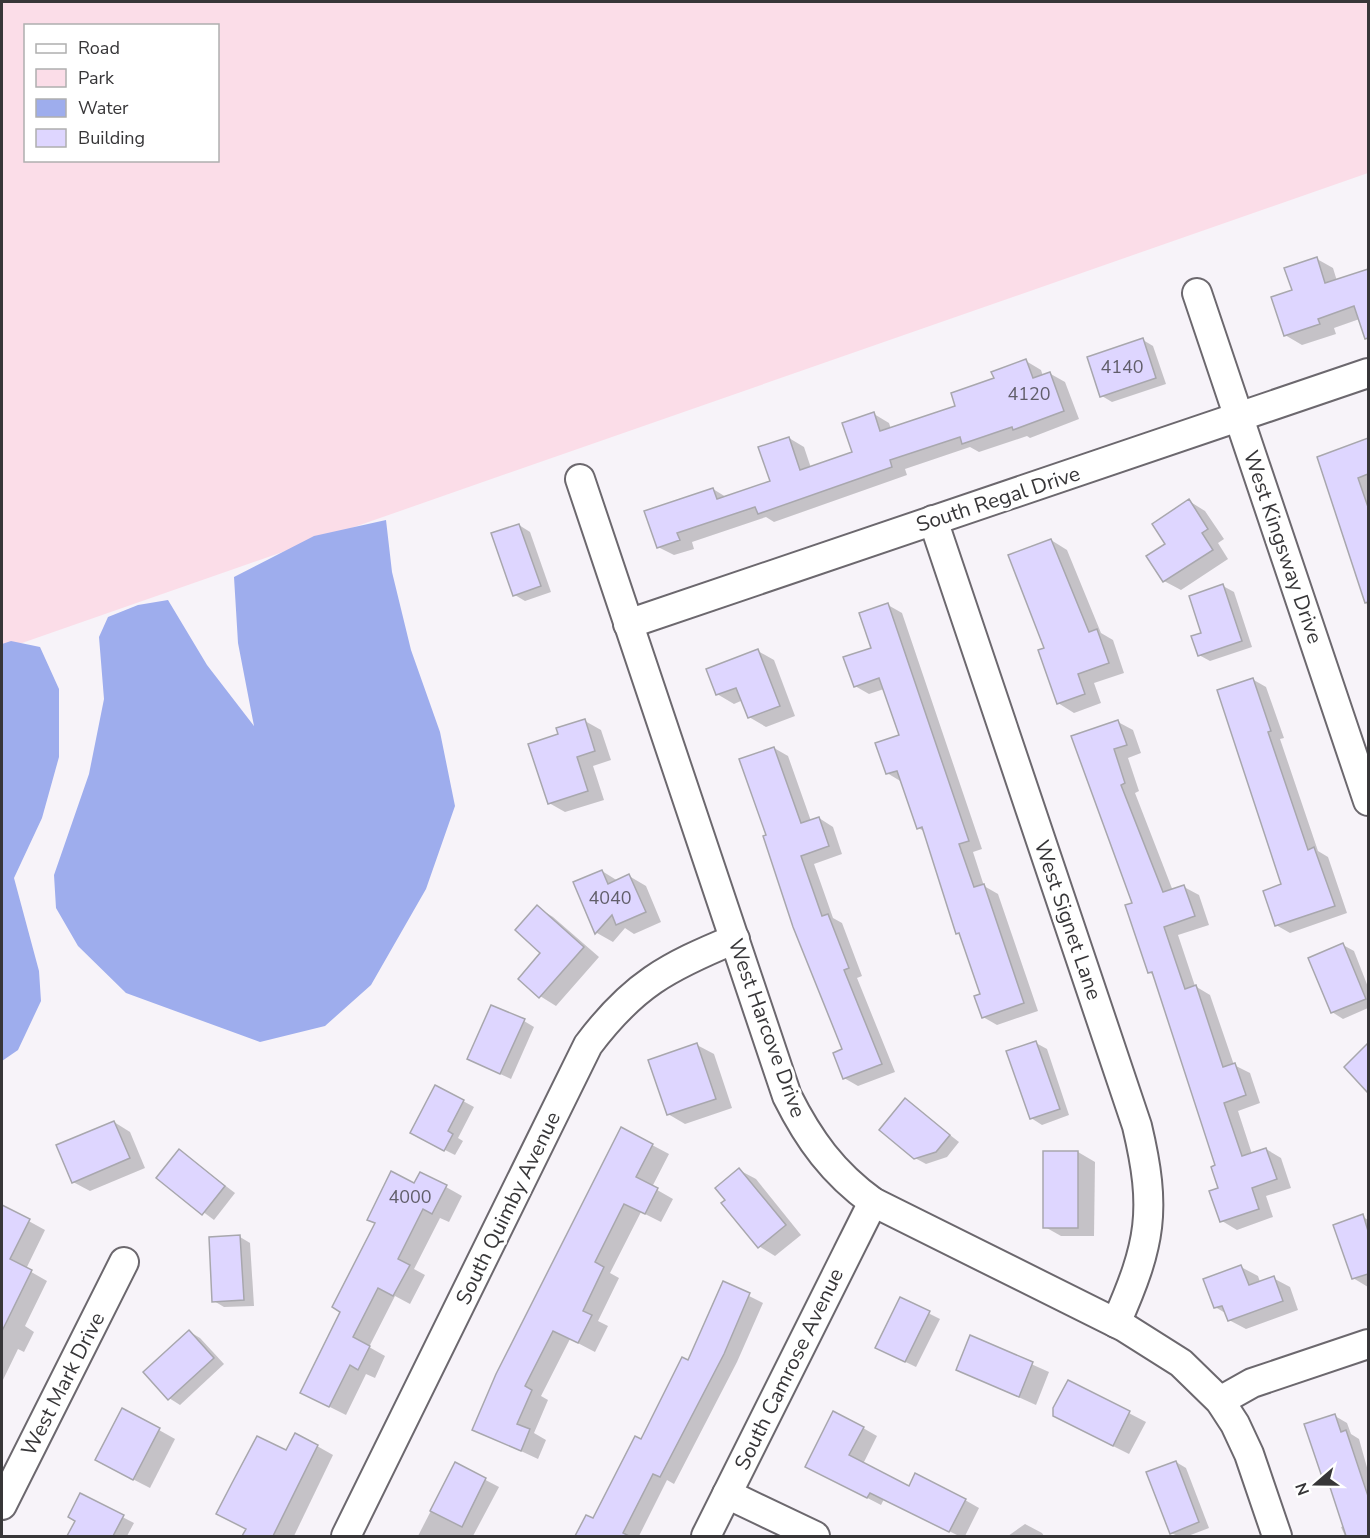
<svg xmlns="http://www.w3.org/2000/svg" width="1370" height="1538" viewBox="0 0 1370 1538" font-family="'Nunito Sans',sans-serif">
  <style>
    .green { fill: #fbdde8; fill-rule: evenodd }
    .water { fill: #9eaded }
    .shadow { fill: #0003 }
    .building { fill: #ded6ff; stroke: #a8a7ad; stroke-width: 1.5 }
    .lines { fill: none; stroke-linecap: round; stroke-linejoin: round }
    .minor-casing { stroke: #6c686e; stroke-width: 32 }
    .minor { stroke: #fff; stroke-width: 28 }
    .labels { text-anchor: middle; stroke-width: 6; stroke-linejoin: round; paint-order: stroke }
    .number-label { font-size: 18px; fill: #615e6a }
    .street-label { font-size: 21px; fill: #373638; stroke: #fff }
  </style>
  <rect width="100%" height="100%" fill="#f7f3f9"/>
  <path class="green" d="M 2,2 L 1368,2 L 1368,173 L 2,650 ZM 26,26 L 218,26 L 218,160 L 26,160 Z"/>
  <g class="water">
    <polygon points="386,520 392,572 411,650 440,732 455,806 426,889 371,985 325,1026 260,1042 126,993 78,946 56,908 54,875 89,774 104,699 99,637 108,617 138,605 168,600 207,665 254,726 238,643 234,577 314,536"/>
    <polygon points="11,641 40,647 59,689 59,757 42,818 14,878 39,971 41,1001 18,1050 2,1061 2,644"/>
  </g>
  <g class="shadow">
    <polygon points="1317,259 1333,268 1337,281 1368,271 1368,316 1334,328 1336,334 1302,345 1285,335 1294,291"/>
    <polygon points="1143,340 1153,346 1166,384 1112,402 1102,396"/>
    <polygon points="1026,361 1041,370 1043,376 1049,373 1065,382 1079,419 1030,438 1027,436 979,452 970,447 905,469 907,475 774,522 766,517 692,542 694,549 674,555 658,547 713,489 726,497 771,482 789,438 804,447 811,468 854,453 874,414 889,423 891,429 957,407"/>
    <polygon points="1368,440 1368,608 1318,458"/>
    <polygon points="1189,501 1205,511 1224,539 1218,543 1228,559 1181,590 1164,581 1167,544"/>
    <polygon points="519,525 530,532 551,592 525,601 515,595"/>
    <polygon points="1051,540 1067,550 1101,633 1113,640 1124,673 1094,683 1101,703 1074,713 1058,703 1046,648"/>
    <polygon points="1223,586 1234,592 1252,647 1210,661 1199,655 1203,634"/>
    <polygon points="888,605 902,613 982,849 973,852 984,886 998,894 1038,1011 997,1025 983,1017 982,995 961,935 957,933 924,831 918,828 902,782 887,773 901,735 884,689 869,694 855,686 873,649"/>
    <polygon points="758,651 774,660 795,716 766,727 749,717 743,700 734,704 717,694"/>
    <polygon points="1252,679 1266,687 1284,738 1280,739 1318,851 1328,857 1347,913 1290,933 1276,925 1283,885"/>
    <polygon points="585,721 601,730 611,760 593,766 604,800 565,812 549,803 560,735"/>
    <polygon points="1118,722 1133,730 1141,753 1128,758 1139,791 1135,793 1173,891 1184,887 1199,895 1209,925 1178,935 1195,986 1210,995 1234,1065 1250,1073 1260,1103 1238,1111 1252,1154 1266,1149 1281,1158 1291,1188 1266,1196 1273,1217 1237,1230 1222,1221 1217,1166 1155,976 1149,972 1134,904 1073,737"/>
    <polygon points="774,748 788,756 811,821 819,818 833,827 842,854 814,864 833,918 842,923 862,976 857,978 895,1072 858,1086 844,1078 844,1050 768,836"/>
    <polygon points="602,871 618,881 629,876 646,886 661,922 634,934 625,928 613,942 597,933 575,883"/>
    <polygon points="537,907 553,917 599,957 556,1006 540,996 542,953"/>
    <polygon points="1343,945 1354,951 1368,987 1368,1008 1343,1019 1332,1012"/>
    <polygon points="524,1021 534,1027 511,1079 479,1064"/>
    <polygon points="1036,1043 1047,1049 1069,1115 1042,1125 1031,1118"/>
    <polygon points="697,1045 714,1054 732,1108 685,1124 668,1114"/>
    <polygon points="1368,1045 1368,1091 1346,1067"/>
    <polygon points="905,1100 959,1142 947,1157 926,1164 915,1158"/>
    <polygon points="463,1101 474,1107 458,1138 463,1141 455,1155 423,1139"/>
    <polygon points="114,1122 130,1132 145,1168 90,1191 73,1182"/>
    <polygon points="652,1145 669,1154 652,1187 673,1199 661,1222 641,1212 610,1273 619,1278 598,1321 608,1326 595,1352 570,1339 541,1396 548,1400 534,1433 546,1440 538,1459 474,1429"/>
    <polygon points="180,1151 235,1193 214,1220 158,1178"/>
    <polygon points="1045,1152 1078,1152 1095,1162 1094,1236 1061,1236 1045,1227"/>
    <polygon points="739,1170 756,1179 801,1235 775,1256 759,1246 727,1200"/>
    <polygon points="415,1185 446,1187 462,1196 449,1222 440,1218 414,1269 425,1275 410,1304 395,1296 369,1347 385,1356 375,1378 366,1374 346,1415 318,1401"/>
    <polygon points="3,1207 45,1230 26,1269 47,1281 25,1326 34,1332 24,1352 18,1349 2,1382"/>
    <polygon points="1362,1216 1368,1220 1368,1287 1353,1278"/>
    <polygon points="240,1237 250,1243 254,1306 224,1307 214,1301"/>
    <polygon points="1241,1267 1258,1276 1260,1282 1273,1278 1290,1287 1298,1310 1246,1329 1229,1320 1227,1314 1215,1307"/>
    <polygon points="723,1283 763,1303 737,1362 674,1484 667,1480 639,1536 577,1536 587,1517 593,1520 689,1362"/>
    <polygon points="900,1299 940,1319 916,1367 887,1353"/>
    <polygon points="190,1332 200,1338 224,1364 180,1405 169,1398"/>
    <polygon points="971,1337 1049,1372 1036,1405 958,1370"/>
    <polygon points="1069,1382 1146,1422 1129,1454 1071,1425"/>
    <polygon points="1335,1416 1347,1423 1351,1434 1359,1439 1368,1471 1368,1536 1345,1536 1341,1527 1344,1526 1329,1479 1323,1476"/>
    <polygon points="863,1428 877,1436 863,1464 909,1488 965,1500 979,1508 965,1536 959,1536 884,1499 881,1505 821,1474"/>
    <polygon points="159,1430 175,1439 150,1488 113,1469"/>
    <polygon points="317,1446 333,1455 294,1536 243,1536 287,1452"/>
    <polygon points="1176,1462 1186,1468 1209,1528 1188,1536 1178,1536 1171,1533"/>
    <polygon points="455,1464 499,1487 473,1536 418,1536"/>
    <polygon points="80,1495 134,1523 127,1536 69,1536 77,1520"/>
    <polygon points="1025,1524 1042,1533 1044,1536 1008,1536"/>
  </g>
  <g class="building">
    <polygon points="1317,257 1325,283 1368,269 1368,338 1365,339 1354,306 1318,319 1320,324 1284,336 1271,297 1292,290 1284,268"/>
    <polygon points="1143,338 1156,378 1100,397 1087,357"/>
    <polygon points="1026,359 1033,378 1050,372 1064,411 1013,430 1012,427 962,444 960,437 890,460 892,467 758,514 755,507 677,533 680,540 657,548 644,511 713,488 717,499 770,481 758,447 789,437 800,470 852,452 842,423 874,412 880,431 955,406 951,393 994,378 991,372"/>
    <polygon points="1368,438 1368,474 1358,478 1368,507 1368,602 1365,603 1317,457"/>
    <polygon points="1189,499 1208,529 1202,533 1213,550 1163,582 1146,556 1165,544 1152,524"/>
    <polygon points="519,524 541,586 513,596 491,533"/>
    <polygon points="1051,539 1089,632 1097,629 1109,663 1078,674 1085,694 1057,704 1038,650 1044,648 1008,555"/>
    <polygon points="1223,584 1242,641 1198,656 1191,636 1201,633 1189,596"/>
    <polygon points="888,603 969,841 959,844 974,887 984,884 1024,1003 982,1018 974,996 980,994 959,933 956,934 922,827 917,829 897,771 886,774 875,743 899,735 879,678 854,687 843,657 871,648 859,613"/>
    <polygon points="758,649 780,706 748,718 736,688 716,695 706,669"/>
    <polygon points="1253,678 1271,731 1268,732 1308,850 1314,847 1335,906 1275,926 1263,891 1281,884 1217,690"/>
    <polygon points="585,719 595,751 577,757 588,791 548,804 528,744 558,734 556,728"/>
    <polygon points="1118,720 1127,745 1114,749 1125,783 1121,785 1163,892 1184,885 1195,916 1164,927 1185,989 1196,985 1223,1067 1235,1063 1246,1095 1224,1103 1242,1156 1266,1148 1277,1179 1252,1188 1259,1209 1220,1222 1209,1191 1218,1188 1211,1167 1215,1165 1152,972 1148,973 1125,905 1132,903 1071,736"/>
    <polygon points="774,747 801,823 819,817 829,846 801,856 822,916 828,914 849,968 844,970 882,1064 843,1079 833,1053 842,1049 793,927 763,836 766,835 739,759"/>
    <polygon points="602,870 608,884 629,874 646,912 616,925 612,915 595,934 573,882"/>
    <polygon points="537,905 584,947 539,998 518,979 540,953 515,930"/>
    <polygon points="1343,943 1366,999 1331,1013 1308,958"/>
    <polygon points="491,1005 525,1019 500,1074 467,1059"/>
    <polygon points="1036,1041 1060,1109 1030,1119 1006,1051"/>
    <polygon points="697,1043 716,1099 667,1115 648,1060"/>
    <polygon points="1368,1043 1368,1093 1344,1067"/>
    <polygon points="435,1085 464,1100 448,1131 453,1134 444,1151 410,1133"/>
    <polygon points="905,1098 950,1135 936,1152 914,1159 879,1130"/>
    <polygon points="114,1121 130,1158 72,1183 56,1145"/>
    <polygon points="621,1127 653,1144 636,1177 658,1188 645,1214 624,1204 595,1262 604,1267 583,1311 592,1315 578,1343 553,1331 525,1386 532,1390 517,1424 530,1429 521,1451 472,1430 496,1374"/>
    <polygon points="179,1149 225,1186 202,1215 156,1178"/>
    <rect x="1043" y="1151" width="35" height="77"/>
    <polygon points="739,1168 786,1225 758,1248 721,1203 725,1200 715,1188"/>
    <polygon points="391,1171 414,1183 420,1172 447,1185 432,1214 423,1209 398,1259 410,1265 393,1296 378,1288 353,1337 370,1346 358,1370 350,1365 329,1407 300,1393 340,1312 332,1307 375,1223 367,1220"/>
    <polygon points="2,1205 30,1219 10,1259 32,1270 2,1331"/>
    <polygon points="1363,1214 1368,1231 1368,1274 1352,1279 1333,1225"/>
    <polygon points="240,1235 244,1300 212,1302 209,1237"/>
    <polygon points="1241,1265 1249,1285 1274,1276 1283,1301 1228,1321 1222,1306 1214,1308 1203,1279"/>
    <polygon points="723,1281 750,1293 724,1354 660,1477 653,1474 623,1533 629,1536 575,1536 586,1515 593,1518 635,1436 641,1439 682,1357 688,1360"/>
    <polygon points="900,1297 930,1311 905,1362 875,1348"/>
    <polygon points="189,1330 214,1358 168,1400 143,1372"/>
    <polygon points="970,1335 1033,1362 1019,1397 956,1370"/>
    <polygon points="1068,1380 1130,1411 1113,1446 1053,1416 1053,1408"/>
    <polygon points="122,1408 160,1428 133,1480 95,1460"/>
    <polygon points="833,1411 864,1427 849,1455 909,1486 915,1473 966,1499 949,1532 870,1493 867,1498 805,1467"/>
    <polygon points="1335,1414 1341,1432 1346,1430 1368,1496 1368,1536 1346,1536 1326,1475 1322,1477 1304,1424"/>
    <polygon points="295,1433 318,1445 273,1536 242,1536 246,1529 216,1514 232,1483 257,1436 286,1450"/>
    <polygon points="1176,1461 1199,1522 1170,1534 1146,1472"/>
    <polygon points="455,1462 486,1478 462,1527 430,1511"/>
    <polygon points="80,1493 124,1515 113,1536 67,1536 75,1521 68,1517"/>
  </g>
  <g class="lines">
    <defs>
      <g id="minor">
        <polyline points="1197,293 1368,801"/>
        <path d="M 580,479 L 787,1096 C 809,1140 833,1173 873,1202 L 1124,1327 L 1181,1363 L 1220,1401 L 1235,1424 L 1249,1454 L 1277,1536"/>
        <path d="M 933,520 L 1137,1126 C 1157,1210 1151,1244 1116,1323"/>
        <polyline points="628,624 1368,373"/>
        <polyline points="1220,1401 1252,1383 1368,1344"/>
        <polyline points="727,1494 815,1536"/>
        <polyline points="2,1505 124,1262"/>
        <path d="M 346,1536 L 588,1045 C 633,985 667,967 735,939"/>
        <polyline points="706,1536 873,1202"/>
      </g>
    </defs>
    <use href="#minor" class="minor-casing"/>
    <use href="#minor" class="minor"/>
  </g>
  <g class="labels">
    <g class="number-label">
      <text x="1122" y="373">4140</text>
      <text x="1029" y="400">4120</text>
      <text x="610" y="904">4040</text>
      <text x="410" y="1203">4000</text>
    </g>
    <g class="street-label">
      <text transform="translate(998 499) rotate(-18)" y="7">South Regal Drive</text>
      <text transform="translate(1283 547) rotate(71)" y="7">West Kingsway Drive</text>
      <text transform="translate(1068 920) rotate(71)" y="7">West Signet Lane</text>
      <text transform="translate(767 1028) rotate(70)" y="7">West Harcove Drive</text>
      <text transform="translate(508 1208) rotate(-64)" y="7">South Quimby Avenue</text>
      <text transform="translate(789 1369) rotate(-64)" y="7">South Camrose Avenue</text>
      <text transform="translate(63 1384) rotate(-63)" y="7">West Mark Drive</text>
    </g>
  </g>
  <rect width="1370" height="1538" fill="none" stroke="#373638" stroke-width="6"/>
  <rect x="24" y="24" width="195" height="138" fill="#ffffff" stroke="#afafaf" stroke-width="1.5"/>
  <rect x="36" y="44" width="30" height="9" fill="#ffffff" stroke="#afafaf" stroke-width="1.5"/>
  <text x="78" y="54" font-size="18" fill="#373638">Road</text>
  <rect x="36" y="69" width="30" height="18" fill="#fbdde8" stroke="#afafaf" stroke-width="1.5"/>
  <text x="78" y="84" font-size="18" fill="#373638">Park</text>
  <rect x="36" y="99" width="30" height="18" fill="#9eaded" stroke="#afafaf" stroke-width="1.5"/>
  <text x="78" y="114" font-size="18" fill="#373638">Water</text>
  <rect x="36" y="129" width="30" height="18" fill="#ded6ff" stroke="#afafaf" stroke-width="1.5"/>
  <text x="78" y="144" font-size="18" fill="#373638">Building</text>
  <g transform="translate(1316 1484) rotate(250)" stroke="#ffffff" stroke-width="4.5" paint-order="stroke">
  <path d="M0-4.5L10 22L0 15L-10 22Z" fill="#373638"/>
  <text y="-9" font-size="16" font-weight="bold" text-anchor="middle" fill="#373638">N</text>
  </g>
</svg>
